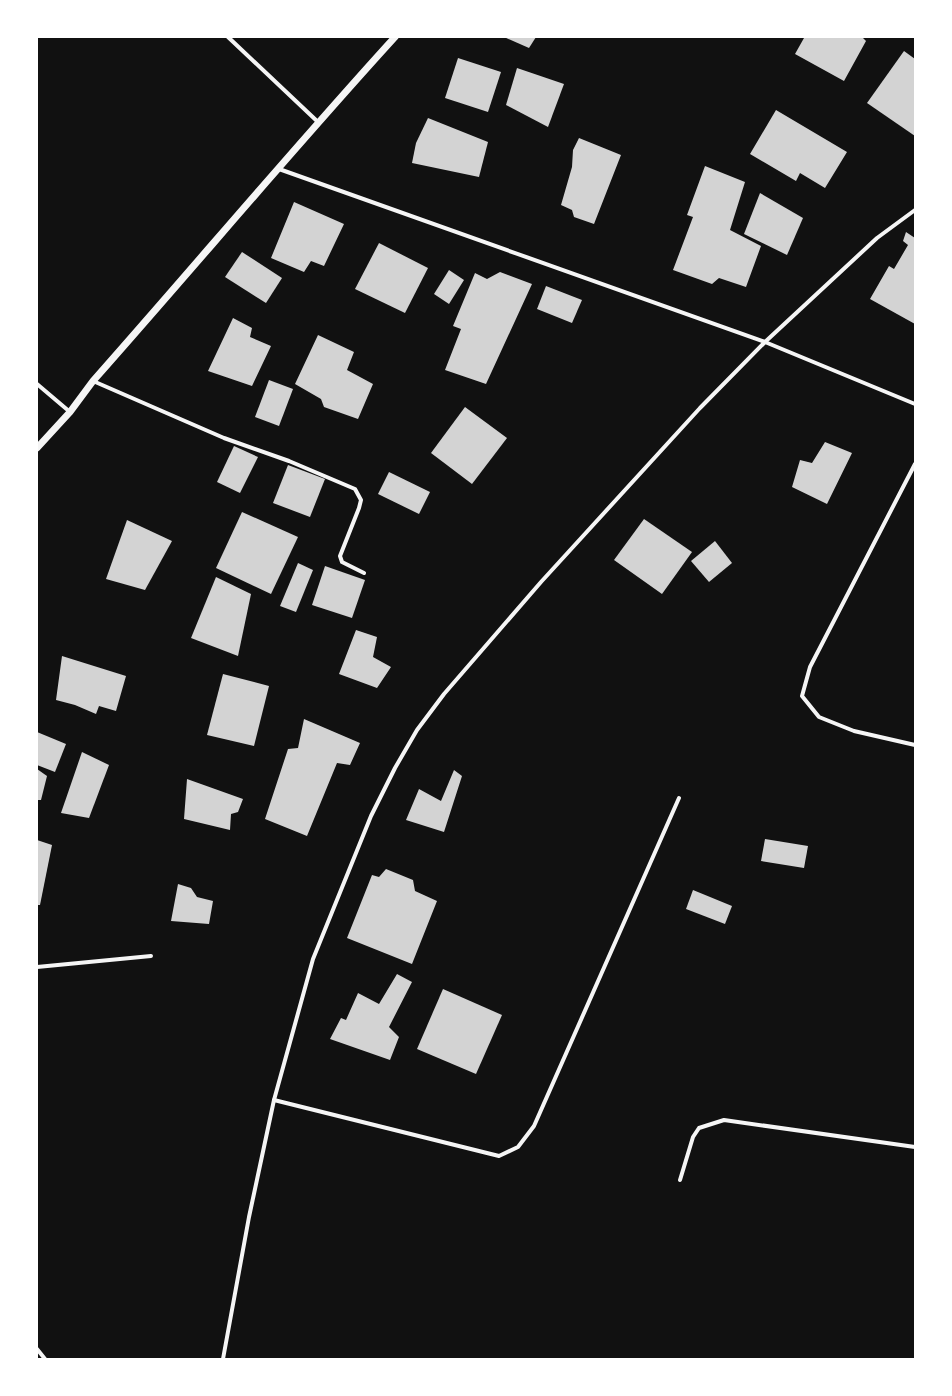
<svg xmlns="http://www.w3.org/2000/svg" width="952" height="1396" viewBox="0 0 952 1396" font-family="'Work Sans',sans-serif">
  <style>
    .building { fill: #d3d3d3 }
    .lines { fill: none; stroke-linecap: round; stroke-linejoin: round }
    .minor { stroke: #f5f5f5; stroke-width: 4 }
    .tertiary { stroke: #f5f5f5; stroke-width: 7 }
  </style>
  <rect width="100%" height="100%" fill="#111"/>
  <g class="building">
    <polygon points="504,37 536,37 529,48"/>
    <polygon points="802,37 862,37 866,41 844,81 795,54 804,38"/>
    <polygon points="904,51 915,59 915,136 867,103"/>
    <polygon points="458,58 501,72 488,112 445,98"/>
    <polygon points="517,68 564,84 548,127 506,105"/>
    <polygon points="776,110 847,152 825,188 800,173 796,181 750,154"/>
    <polygon points="428,118 488,142 479,177 412,163 416,143"/>
    <polygon points="579,138 621,155 594,224 574,217 572,210 561,205 572,167 573,150"/>
    <polygon points="705,166 745,182 730,230 761,246 746,287 719,278 712,284 673,270 693,217 687,215"/>
    <polygon points="760,193 803,218 787,255 744,234"/>
    <polygon points="294,202 344,224 324,266 311,261 304,272 271,258"/>
    <polygon points="906,232 915,238 915,324 870,299 889,266 894,269 908,245 903,241"/>
    <polygon points="379,243 428,268 405,313 355,289"/>
    <polygon points="242,252 282,278 266,303 225,277"/>
    <polygon points="449,270 464,280 449,304 434,294"/>
    <polygon points="500,272 532,284 486,384 445,370 461,329 453,326 475,273 487,279"/>
    <polygon points="546,286 582,300 572,323 537,309"/>
    <polygon points="233,318 252,328 250,337 271,346 252,386 208,371"/>
    <polygon points="318,335 354,352 347,370 373,384 358,419 324,407 321,399 295,384"/>
    <polygon points="269,380 293,389 279,426 255,417"/>
    <polygon points="465,407 507,438 472,484 431,453"/>
    <polygon points="825,442 852,453 827,504 792,487 800,460 812,463"/>
    <polygon points="234,446 258,457 240,493 217,482"/>
    <polygon points="288,465 325,479 310,517 273,503"/>
    <polygon points="389,472 430,492 419,514 378,494"/>
    <polygon points="242,512 298,537 271,594 216,568"/>
    <polygon points="644,519 692,552 662,594 614,560"/>
    <polygon points="127,520 172,541 145,590 106,579"/>
    <polygon points="715,541 732,563 709,582 691,561"/>
    <polygon points="298,563 313,570 296,612 280,606"/>
    <polygon points="325,566 365,580 352,618 312,605"/>
    <polygon points="216,577 251,594 238,656 191,638"/>
    <polygon points="356,630 377,637 373,657 391,667 377,688 339,674"/>
    <polygon points="62,656 126,676 116,711 99,706 96,714 75,705 56,700"/>
    <polygon points="223,674 269,686 254,746 207,735"/>
    <polygon points="304,719 360,743 350,765 337,763 307,836 265,819 288,749 298,748"/>
    <polygon points="37,732 66,744 55,772 37,765"/>
    <polygon points="82,752 109,765 89,818 61,813"/>
    <polygon points="37,769 47,776 41,800 37,800"/>
    <polygon points="454,770 462,776 444,832 406,820 419,789 441,801"/>
    <polygon points="187,779 243,799 238,812 231,814 230,830 184,819"/>
    <polygon points="765,839 808,846 804,868 761,861"/>
    <polygon points="37,840 52,845 40,905 37,905"/>
    <polygon points="386,869 413,880 415,891 437,901 412,964 347,938 372,875 379,877"/>
    <polygon points="178,884 191,888 197,897 213,901 209,924 171,921"/>
    <polygon points="693,890 732,906 725,924 686,909"/>
    <polygon points="397,974 412,982 389,1027 399,1037 390,1060 330,1039 341,1018 346,1020 358,993 379,1004"/>
    <polygon points="443,989 502,1015 476,1074 417,1049"/>
  </g>
  <g class="lines">
    <g class="minor">
      <polyline points="228,37 318,122"/>
      <polyline points="279,169 765,342 915,404"/>
      <polyline points="93,381 224,438 289,461 355,489 361,500 359,508 340,556 342,562 364,573"/>
      <polyline points="37,384 70,412"/>
      <polyline points="915,464 810,667 802,696 819,717 854,731 915,745"/>
      <polyline points="37,967 151,956"/>
      <polyline points="274,1100 499,1156 518,1147 534,1126 679,798"/>
      <polyline points="680,1180 693,1137 699,1128 724,1120 915,1147"/>
      <polyline points="37,1349 45,1359"/>
      <polyline points="223,1359 249,1217 274,1100 313,959 371,816 395,768 417,730 444,694 541,582 700,408 765,342 877,238 915,210"/>
    </g>
    <path class="tertiary" d="M 37,448 L 70,412 L 93,381 C 194,267 292,150 395,37"/>
  </g>
  <rect width="952" height="1396" fill="none" stroke="#ffffff" stroke-width="76"/>
</svg>
